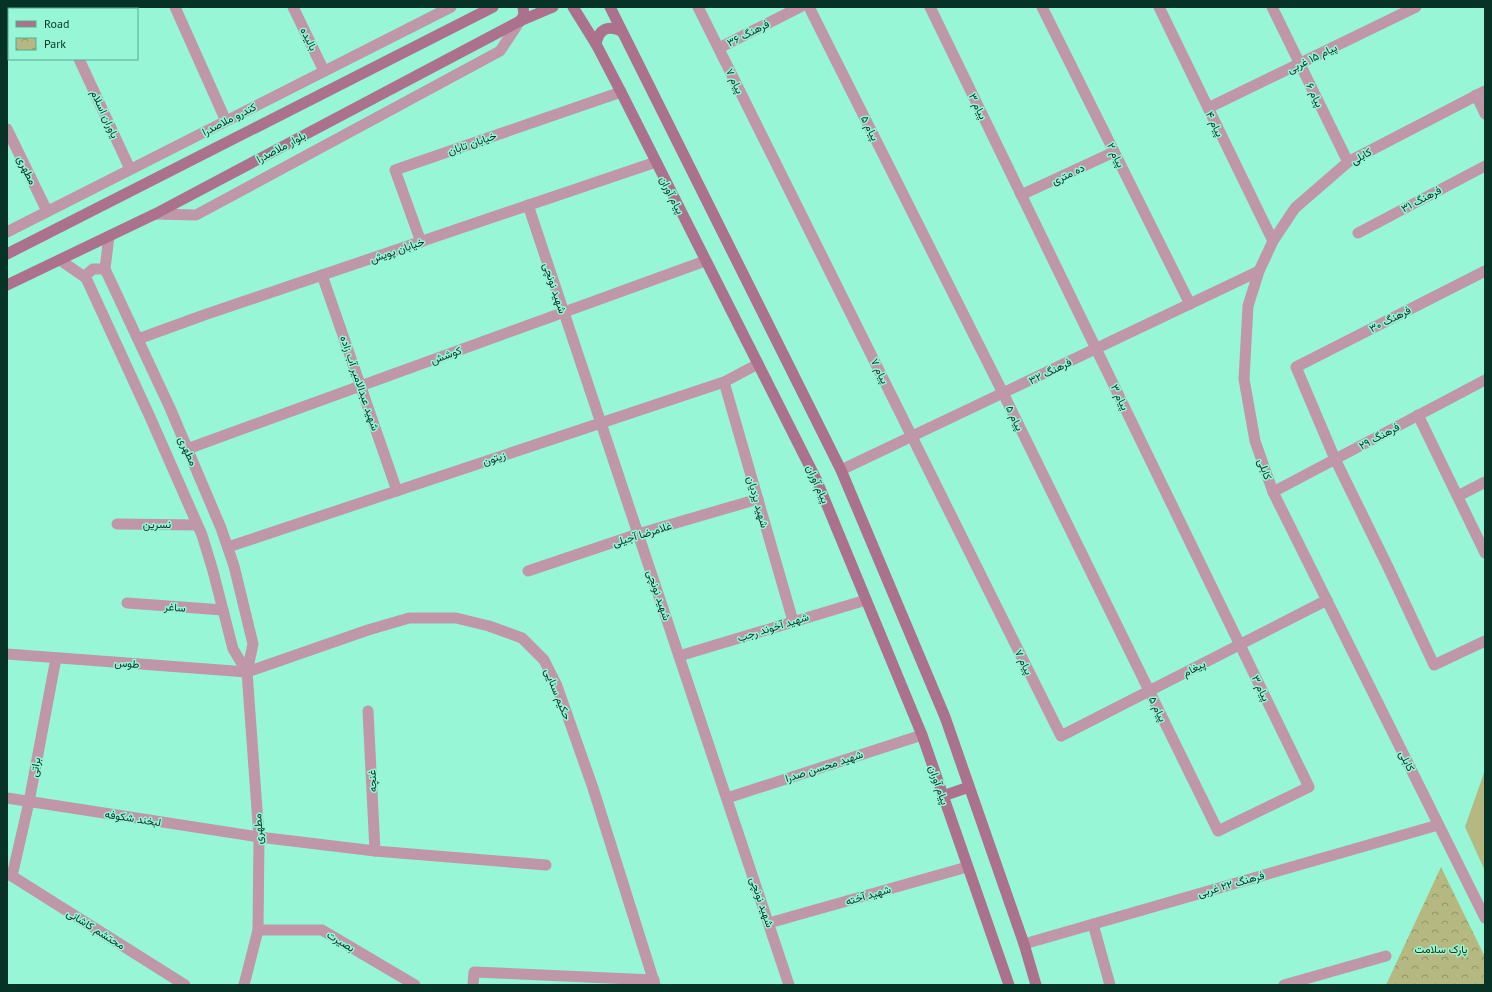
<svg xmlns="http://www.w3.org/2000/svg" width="1492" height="992" viewBox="0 0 1492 992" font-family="'PT Sans',Vazirmatn,sans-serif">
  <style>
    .grass { fill: #b5b880 }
    .park { fill: url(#park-crowns) }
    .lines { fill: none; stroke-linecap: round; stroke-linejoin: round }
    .minor { stroke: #bf97a8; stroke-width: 11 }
    .tertiary { stroke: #bf97a8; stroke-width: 11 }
    .secondary { stroke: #ac728d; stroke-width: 11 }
    .labels { text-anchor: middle; stroke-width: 3; stroke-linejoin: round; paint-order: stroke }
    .street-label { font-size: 11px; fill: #073327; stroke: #96f6d6 }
    .park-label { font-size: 11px; fill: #313108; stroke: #96f6d6 }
  </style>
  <defs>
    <pattern id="park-crowns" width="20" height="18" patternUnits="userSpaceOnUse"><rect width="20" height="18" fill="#b5b880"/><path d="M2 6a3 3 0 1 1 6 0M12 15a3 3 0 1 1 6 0" fill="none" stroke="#919669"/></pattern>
  </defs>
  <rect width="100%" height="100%" fill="#96f6d6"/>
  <polygon class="grass" points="1485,770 1485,871 1465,827"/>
  <polygon class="park" points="1441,867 1485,957 1485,985 1386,985"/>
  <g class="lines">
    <g class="minor">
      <polyline points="56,7 56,9"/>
      <polyline points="175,7 226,121"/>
      <polyline points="293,7 324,71"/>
      <polyline points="698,7 1061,736 1327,600"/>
      <polyline points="809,7 1003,393 1218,831 1309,787 930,7"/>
      <polyline points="1042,7 1190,304"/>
      <polyline points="1159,7 1273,241"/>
      <polyline points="1272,7 1348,162"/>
      <polyline points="719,48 800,7"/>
      <polyline points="79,59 130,169"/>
      <polyline points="1485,91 1348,162 1295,208 1273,241 1259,271 1248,306 1244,379 1255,441 1273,492 1485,918"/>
      <polyline points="1476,95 1485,114"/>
      <polyline points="1208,108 1416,7"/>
      <polyline points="7,129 47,211"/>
      <polyline points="1021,195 1114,152"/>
      <polyline points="528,205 789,985"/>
      <polyline points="155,214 196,215 500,51 520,21"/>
      <polyline points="7,232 451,7"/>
      <polyline points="1358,233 1485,166"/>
      <polyline points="421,242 395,170 621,92"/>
      <polyline points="1485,271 1296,367 1335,459 1388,567 1434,665 1485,641"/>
      <polyline points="322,275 397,491"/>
      <polyline points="138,339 204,315 656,162"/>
      <polyline points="724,382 793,621"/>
      <polyline points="1418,415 1485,553"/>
      <polyline points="187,449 705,261"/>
      <polyline points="841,470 1259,271"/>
      <polyline points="1273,492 1485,380"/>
      <polyline points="1458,496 1485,482"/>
      <polyline points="117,524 197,525"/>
      <polyline points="228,547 724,382 758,364"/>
      <polyline points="528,571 638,534 758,499"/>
      <polyline points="127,603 223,610"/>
      <polyline points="7,654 247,672 368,630 409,618 456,618 489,626 522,638 544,660 557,686 593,788 655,985"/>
      <polyline points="679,656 866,600"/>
      <polyline points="368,711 375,851"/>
      <polyline points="7,798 259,837 375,851 546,865"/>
      <polyline points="727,798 922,735"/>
      <polyline points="7,873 185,985"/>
      <polyline points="12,876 29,802 56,658"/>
      <polyline points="769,923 967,867"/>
      <polyline points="1093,924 1110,985"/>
      <polyline points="258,930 322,930 415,985"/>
      <polyline points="1024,944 1438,825"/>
      <polyline points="473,985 474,972 654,980"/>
      <polyline points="1284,985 1386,956"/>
    </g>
    <g class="tertiary">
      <polyline points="109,236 105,269 170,408 221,528 234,566 253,644 247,672 259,837 258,930 244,985"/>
      <polyline points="60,260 86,278 150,417 202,535 213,571 233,649 247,672"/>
      <polyline points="86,278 87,274 93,269 105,269"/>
    </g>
    <g class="secondary">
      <polyline points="573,7 596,44 621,92 817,481 922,735 1009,985"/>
      <polyline points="610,7 841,470 945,717 1024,944 1036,985"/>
      <polyline points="520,21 524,15 523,7"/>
      <path d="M 596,44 C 599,29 607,25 621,31"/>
      <polyline points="7,254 493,7"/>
      <polyline points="7,285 155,214 520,21 553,7"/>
      <polyline points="943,796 969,787"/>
    </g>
  </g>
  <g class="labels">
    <g class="street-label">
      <text transform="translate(748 33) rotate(-27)" y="4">فرهنگ ۳۶</text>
      <text transform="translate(309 39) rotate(64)" y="4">بالیده</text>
      <text transform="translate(1312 58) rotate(-26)" y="4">پیام ۱۵ غربی</text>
      <text transform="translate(735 81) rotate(64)" y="4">پیام ۷</text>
      <text transform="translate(1315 95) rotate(64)" y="4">پیام ۶</text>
      <text transform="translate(978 106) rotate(64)" y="4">پیام ۳</text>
      <text transform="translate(105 114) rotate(65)" y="4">یاوران اسلام</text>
      <text transform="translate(229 119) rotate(-27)" y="4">کندرو ملاصدرا</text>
      <text transform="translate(1215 124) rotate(64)" y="4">پیام ۴</text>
      <text transform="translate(870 128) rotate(63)" y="4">پیام ۵</text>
      <text transform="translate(472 143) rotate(-19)" y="4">خیابان تابان</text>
      <text transform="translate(281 147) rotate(-28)" y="4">بلوار ملاصدرا</text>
      <text transform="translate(1116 155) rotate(64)" y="4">پیام ۲</text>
      <text transform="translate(1361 156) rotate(-29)" y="4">کابلی</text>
      <text transform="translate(27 170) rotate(64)" y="4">مطهری</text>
      <text transform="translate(1068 174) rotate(-25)" y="4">ده متری</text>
      <text transform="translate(672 195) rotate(63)" y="4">پیام آوران</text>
      <text transform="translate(1421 199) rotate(-28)" y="4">فرهنگ ۳۱</text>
      <text transform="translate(397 250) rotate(-19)" y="4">خیابان پویش</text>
      <text transform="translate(555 288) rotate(72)" y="4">شهید نونچی</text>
      <text transform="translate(1390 319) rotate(-27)" y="4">فرهنگ ۳۰</text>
      <text transform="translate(446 355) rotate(-20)" y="4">کوشش</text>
      <text transform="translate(880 371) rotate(64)" y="4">پیام ۷</text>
      <text transform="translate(1050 371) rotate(-26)" y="4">فرهنگ ۳۲</text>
      <text transform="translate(360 383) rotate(71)" y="4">شهید عبدالامیر آب زاده</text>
      <text transform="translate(1120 397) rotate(64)" y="4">پیام ۳</text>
      <text transform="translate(1015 418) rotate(64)" y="4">پیام ۵</text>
      <text transform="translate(1379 436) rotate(-28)" y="4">فرهنگ ۲۹</text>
      <text transform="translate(188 451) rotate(66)" y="4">مطهری</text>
      <text transform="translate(494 458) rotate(-18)" y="4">زیتون</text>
      <text transform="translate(1265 469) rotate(70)" y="4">کابلی</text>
      <text transform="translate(818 484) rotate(66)" y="4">پیام آوران</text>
      <text transform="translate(758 502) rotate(74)" y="4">شهید یزدیان</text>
      <text x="157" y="528">نسرین</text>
      <text transform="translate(642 534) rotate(-17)" y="4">غلامرضا آجیلی</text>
      <text transform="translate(659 595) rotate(71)" y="4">شهید نونچی</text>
      <text transform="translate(175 607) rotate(4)" y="4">ساغر</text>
      <text transform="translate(773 627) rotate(-17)" y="4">شهید آخوند رجب</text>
      <text transform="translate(1024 662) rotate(64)" y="4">پیام ۷</text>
      <text transform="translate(127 663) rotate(5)" y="4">طوس</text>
      <text transform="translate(1194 668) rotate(-27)" y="4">پیغام</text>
      <text transform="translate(1261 688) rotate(64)" y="4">پیام ۳</text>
      <text transform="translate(558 694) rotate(68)" y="4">حکیم سنایی</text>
      <text transform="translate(1158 709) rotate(64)" y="4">پیام ۵</text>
      <text transform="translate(1407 761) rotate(64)" y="4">کابلی</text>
      <text transform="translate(824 766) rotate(-18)" y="4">شهید محسن صدرا</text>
      <text transform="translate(35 767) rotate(-80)" y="4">براتی</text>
      <text transform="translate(372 781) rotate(-93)" y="4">غنچه</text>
      <text transform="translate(939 785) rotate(71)" y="4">پیام آوران</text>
      <text transform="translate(133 818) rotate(9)" y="4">لبخند شکوفه</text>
      <text transform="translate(258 829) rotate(-93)" y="4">مطهری</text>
      <text transform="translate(1231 884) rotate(-16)" y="4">فرهنگ ۲۲ غربی</text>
      <text transform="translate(868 895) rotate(-16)" y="4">شهید آخته</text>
      <text transform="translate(762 902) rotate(71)" y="4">شهید نونچی</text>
      <text transform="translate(96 929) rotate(32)" y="4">محتشم کاشانی</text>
      <text transform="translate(341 941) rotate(31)" y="4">بصیرت</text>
    </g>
    <g class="park-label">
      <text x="1441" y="953">پارک سلامت</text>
    </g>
  </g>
  <rect width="1492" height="992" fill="none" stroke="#073327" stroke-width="16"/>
  <rect x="8" y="8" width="130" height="52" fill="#96f6d6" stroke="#5da890"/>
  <rect x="16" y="21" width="20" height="6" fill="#ac728d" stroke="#5da890"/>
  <text x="44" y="28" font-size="12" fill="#073327">Road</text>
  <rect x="16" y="38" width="20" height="12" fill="url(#park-crowns)" stroke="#5da890"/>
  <text x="44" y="48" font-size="12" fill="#073327">Park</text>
</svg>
